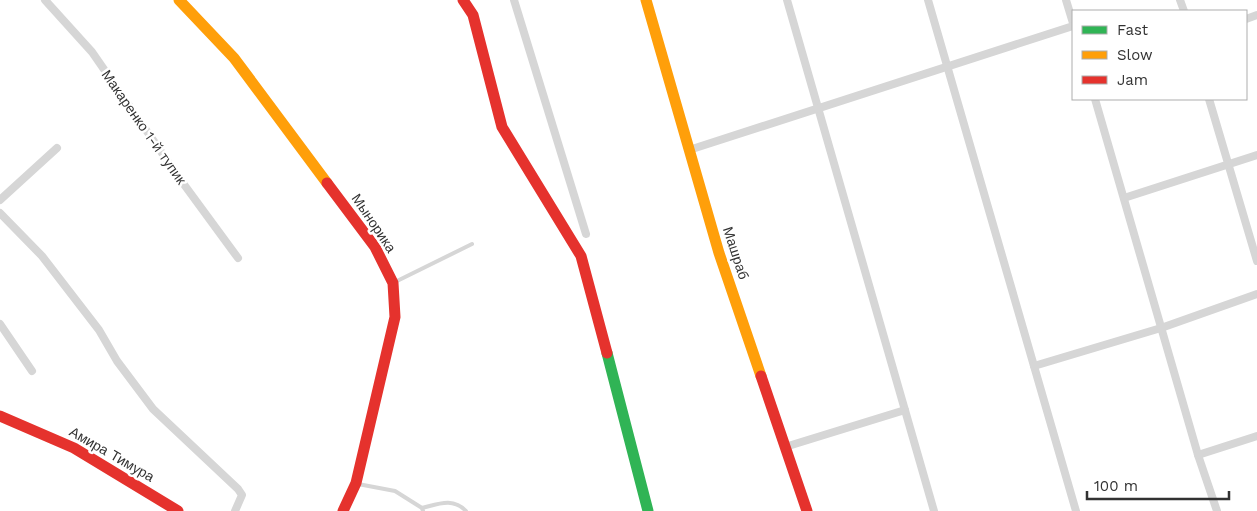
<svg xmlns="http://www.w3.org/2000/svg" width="1257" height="511" viewBox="0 0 1257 511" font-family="'Work Sans',sans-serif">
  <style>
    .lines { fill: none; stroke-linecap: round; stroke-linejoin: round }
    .lane { stroke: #d6d6d6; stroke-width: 4 }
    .street { stroke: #d6d6d6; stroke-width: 8 }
    .fast { stroke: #30b455; stroke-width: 11 }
    .slow { stroke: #ff9f0a; stroke-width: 11 }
    .jam { stroke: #e5322d; stroke-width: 11 }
    .labels { text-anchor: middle; stroke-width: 5; stroke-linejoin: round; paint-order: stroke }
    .street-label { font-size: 14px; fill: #323232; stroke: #fff }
  </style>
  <rect width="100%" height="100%" fill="#fff"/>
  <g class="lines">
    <g class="lane">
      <polyline points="395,282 472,244"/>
      <polyline points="358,484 395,491 422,508 423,511"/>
      <path d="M 422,508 C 438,504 453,497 466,511"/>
    </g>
    <g class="street">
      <polyline points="45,0 92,52 180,179 238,258"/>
      <polyline points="514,0 586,234"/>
      <polyline points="787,0 934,511"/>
      <polyline points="928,0 1076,511"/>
      <polyline points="1066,0 1073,23"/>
      <polyline points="1180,0 1184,11"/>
      <polyline points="1246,19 1257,15"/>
      <polyline points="1095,99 1198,455 1217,511"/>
      <polyline points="1209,99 1257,261"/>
      <polyline points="689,150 1073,26"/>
      <polyline points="1124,198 1257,155"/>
      <polyline points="0,200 57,148"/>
      <polyline points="0,213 42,256 99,330 117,361 153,409 238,489 242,495 235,511"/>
      <polyline points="0,324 32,371"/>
      <polyline points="1034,366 1161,328 1257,294"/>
      <polyline points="785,447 905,410"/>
      <polyline points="1198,455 1257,436"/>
    </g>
    <polyline class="fast" points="607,353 648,511"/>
    <g class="slow">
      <polyline points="179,0 234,58 327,183"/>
      <polyline points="646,0 719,253 761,376"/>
    </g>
    <g class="jam">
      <polyline points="463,0 473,15 502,127 581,256 607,353"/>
      <polyline points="327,183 375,247 393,283 395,317 356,483 343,511"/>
      <polyline points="761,376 807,511"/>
      <polyline points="0,416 74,448 178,511"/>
    </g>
  </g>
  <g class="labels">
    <g class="street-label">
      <text transform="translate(144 127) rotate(55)" y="5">Макаренко 1-й тупик</text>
      <text transform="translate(374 223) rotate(56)" y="5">Мынорика</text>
      <text transform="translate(736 253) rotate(72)" y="5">Машраб</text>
      <text transform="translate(112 454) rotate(30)" y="5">Амира Тимура</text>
    </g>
  </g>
  <rect x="1072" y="10" width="175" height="90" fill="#ffffff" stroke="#adadad"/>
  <rect x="1082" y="26" width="25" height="8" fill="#30b455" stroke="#adadad"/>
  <text x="1117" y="35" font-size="15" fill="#323232">Fast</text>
  <rect x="1082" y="51" width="25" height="8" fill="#ff9f0a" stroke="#adadad"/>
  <text x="1117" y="60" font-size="15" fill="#323232">Slow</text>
  <rect x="1082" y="76" width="25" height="8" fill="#e5322d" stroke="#adadad"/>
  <text x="1117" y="85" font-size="15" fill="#323232">Jam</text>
  <path d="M1087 491v8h142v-8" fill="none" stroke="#323232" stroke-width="2.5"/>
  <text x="1094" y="491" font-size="15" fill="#323232" stroke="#ffffff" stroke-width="4" paint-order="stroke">100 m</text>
</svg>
